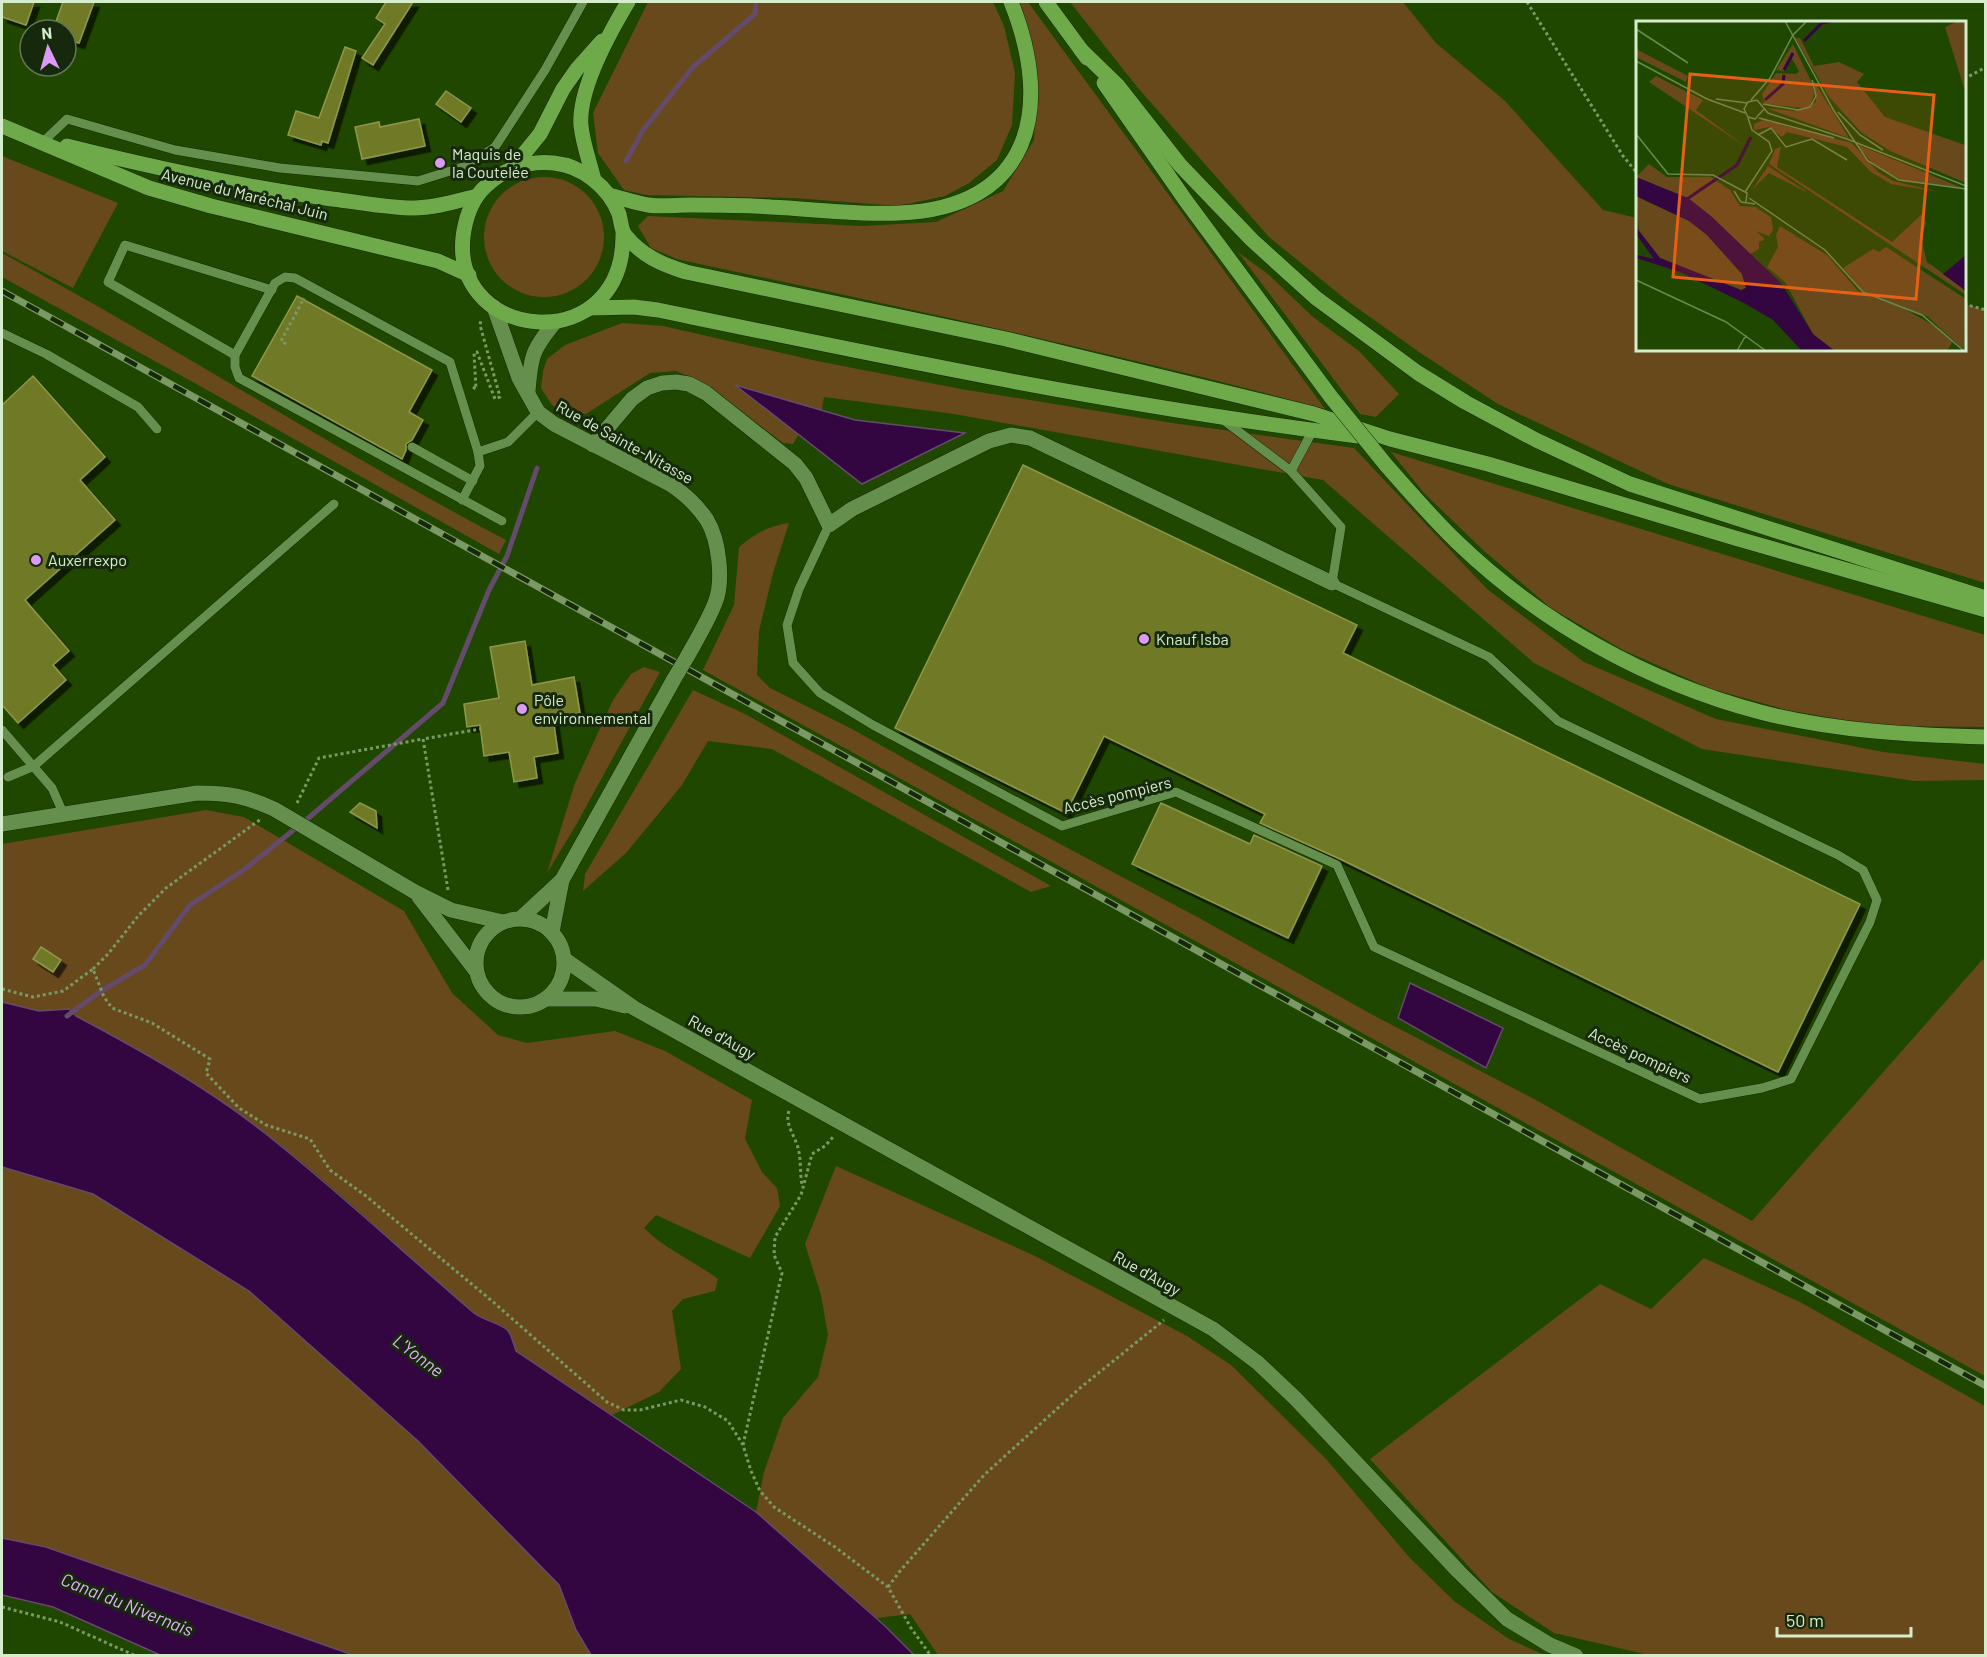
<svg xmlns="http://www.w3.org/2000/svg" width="1987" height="1657" viewBox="0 0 1987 1657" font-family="Barlow,sans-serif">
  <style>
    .green { fill: #67491c }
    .water { fill: #330642; stroke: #644b6b; stroke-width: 1.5 }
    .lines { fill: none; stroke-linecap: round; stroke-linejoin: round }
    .stream { stroke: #644b6b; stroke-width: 5 }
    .building { fill: #707925; stroke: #8e9847; stroke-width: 1.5; filter: url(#shadow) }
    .lane-casing { stroke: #142a06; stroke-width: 10 }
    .street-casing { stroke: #142a06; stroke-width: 16 }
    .primary-casing { stroke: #142a06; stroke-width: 16 }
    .path { stroke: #7a9964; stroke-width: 3; stroke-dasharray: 3 3; stroke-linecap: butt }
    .lane { stroke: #648f4c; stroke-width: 9 }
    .street { stroke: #648f4c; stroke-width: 15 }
    .primary { stroke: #6ea94a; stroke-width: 15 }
    .rail-casing { stroke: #7a9964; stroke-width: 7 }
    .rail { stroke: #17290d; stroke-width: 4.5; stroke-dasharray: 14; stroke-linecap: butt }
    .street-bridge-casing { stroke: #142a06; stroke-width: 16; stroke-linecap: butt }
    .primary-bridge-casing { stroke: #142a06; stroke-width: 16; stroke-linecap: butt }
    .street-bridge { stroke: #648f4c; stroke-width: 15 }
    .primary-bridge { stroke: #6ea94a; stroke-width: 15 }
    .poi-dot { fill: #da9af6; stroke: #17290d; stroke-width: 2 }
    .labels { text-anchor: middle; stroke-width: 6; stroke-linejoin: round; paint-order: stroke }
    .poi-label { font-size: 16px; fill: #d5edca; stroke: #17290d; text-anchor: start }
    .street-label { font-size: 16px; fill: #d5edca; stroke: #17290d }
    .water-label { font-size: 18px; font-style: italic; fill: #e2b1f8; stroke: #17290d }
    .inset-river { fill: none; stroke: #330642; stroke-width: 3 }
    .inset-road { fill: none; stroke: #688951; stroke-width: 1.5 }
    .view { fill: #e76016; fill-opacity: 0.15; stroke: #e76016; stroke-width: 3 }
    .inset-edge { fill: none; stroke: #d5edca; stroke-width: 3 }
  </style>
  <defs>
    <filter id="shadow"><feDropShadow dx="5.5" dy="5.5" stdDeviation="0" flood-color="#0009"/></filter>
  </defs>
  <rect width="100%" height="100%" fill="#204700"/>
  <g class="green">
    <polygon points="648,2 993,2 1004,26 1015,73 1012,125 997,160 969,183 945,196 898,206 794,198 646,195 624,190 598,153 593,113"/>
    <path d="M 1015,2 L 1028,2 L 1325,409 C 1111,351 894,306 677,259 L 651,248 L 638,226 L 648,216 L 863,226 L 936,222 L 1003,191 L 1034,140 L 1036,86 Z"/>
    <polygon points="1070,2 1403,2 1436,43 1505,101 1603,210 1637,218 1638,350 1964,350 1965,304 1985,310 1985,583 1668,484 1498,404 1419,352 1349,302 1269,237 1138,88"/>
    <polygon points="2,156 118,203 73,288 2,251"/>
    <circle cx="544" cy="237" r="60"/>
    <polygon points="1238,252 1269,275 1313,317 1359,351 1399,394 1376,417 1360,414"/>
    <path d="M 2,253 C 172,345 335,450 506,540 L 499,554 L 191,381 L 2,277 Z"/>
    <polygon points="622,323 663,326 817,361 961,389 1172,423 1354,448 1487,589 1584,662 1716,719 1883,752 1985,764 1985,780 1914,781 1702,749 1534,663 1323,480 954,414 824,397 819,426 806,421 793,444 783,443 704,383 676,371 650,373 586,414 566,413 552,405 541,388 543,371 547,359 565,345"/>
    <polygon points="1391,452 1985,635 1985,727 1880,726 1786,710 1709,688 1623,650 1551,608 1483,550 1424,493"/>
    <path d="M 789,523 L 773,573 L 759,631 L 757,675 L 770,688 L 852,729 L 998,811 L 1201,919 L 1371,1014 L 1534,1099 L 1752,1221 L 1983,959 L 1986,964 L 1985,1376 L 703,670 L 734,605 L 739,547 C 755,534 768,526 789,523 Z"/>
    <polygon points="644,667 660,672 576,825 547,873 575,783 613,700 631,674"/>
    <polygon points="693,690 747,715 1051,886 1031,892 772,749 708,741 682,785 626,853 583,891 585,874"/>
    <path d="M 206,810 L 244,817 L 404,911 L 452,993 L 498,1035 L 527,1043 L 615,1031 L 665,1051 L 752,1100 L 745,1139 L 762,1172 L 777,1188 L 780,1206 L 750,1258 L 656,1215 L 644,1228 C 666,1250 694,1261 718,1279 L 715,1291 L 683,1299 L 672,1311 L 681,1369 L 659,1392 L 612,1415 L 516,1351 L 509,1331 L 501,1325 L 483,1320 C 410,1259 341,1191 265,1133 C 207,1088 141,1051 76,1016 L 69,1009 L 39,1011 L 2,1002 L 2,844 Z"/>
    <polygon points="836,1166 1035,1256 1187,1336 1231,1365 1327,1460 1409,1557 1454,1601 1509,1639 1544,1655 938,1655 910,1614 877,1618 756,1512 764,1472 783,1418 818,1377 828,1335 821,1295 805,1244"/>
    <polygon points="2,1167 93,1194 249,1291 418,1441 559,1585 576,1630 591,1655 353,1655 46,1547 2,1538"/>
    <polygon points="1704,1258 1800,1302 1985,1406 1985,1655 1653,1656 1554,1633 1492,1592 1370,1459 1600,1284 1651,1309"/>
  </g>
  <g class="water">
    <polygon points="735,385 855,420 965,433 862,484"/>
    <polygon points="1410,983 1503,1028 1486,1068 1398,1018"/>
    <path d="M 2,1002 L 39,1011 L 69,1009 L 76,1016 C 142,1051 208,1088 266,1134 C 338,1191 405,1254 474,1313 C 484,1321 504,1324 509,1332 C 512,1337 514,1345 516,1351 L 756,1512 L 885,1626 L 914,1655 L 591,1655 L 576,1630 L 559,1585 L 418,1441 L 249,1291 L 93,1194 L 2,1167 Z"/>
    <polygon points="2,1538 46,1547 353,1655 160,1655 53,1607 2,1595"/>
  </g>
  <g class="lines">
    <g class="stream">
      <polyline points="626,161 643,130 693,67 755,14 756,2"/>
      <polyline points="67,1016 101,991 145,965 190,905 245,869 306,820 443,703 489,590 507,556 537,468"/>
    </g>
  </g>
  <g class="building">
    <polygon points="2,2 34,2 26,25 2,17"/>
    <polygon points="63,2 94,2 79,43 66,39 66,30 53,30"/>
    <polygon points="386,2 413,2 373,65 362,58 385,24 376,18"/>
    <polygon points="345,47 356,51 328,143 322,141 321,145 288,135 296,111 319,118"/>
    <polygon points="446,91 471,108 461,122 436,104"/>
    <polygon points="419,119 425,146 362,159 355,127 379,122 380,127"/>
    <polygon points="297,296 432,370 409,412 423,420 412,440 406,444 406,450 402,459 252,376"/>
    <polygon points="33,376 105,457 80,480 115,520 25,600 69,651 53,665 66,680 18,723 2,705 2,405"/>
    <polygon points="1023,465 1357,625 1343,653 1860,904 1778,1072 1340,859 1260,823 1265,814 1104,736 1066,813 895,728"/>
    <polygon points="525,641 532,685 574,677 580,713 553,718 558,753 534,757 537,778 514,782 509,752 484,756 480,725 467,727 464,704 499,698 490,647"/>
    <polygon points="360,803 376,811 377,828 350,812"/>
    <polygon points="1161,803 1250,844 1254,835 1322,866 1288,938 1132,864"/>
    <polygon points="41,947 61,960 53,972 33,959"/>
  </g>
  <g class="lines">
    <defs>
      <g id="lane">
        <polyline points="45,140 67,119 175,150 280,168 418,181 466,166 495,147 545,70 583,2"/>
        <polyline points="2,333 46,354 138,407 157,429"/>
        <polyline points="235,355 108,282 125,245 272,290"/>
        <polyline points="412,447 473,481"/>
        <polyline points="478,452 508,442 538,412"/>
        <polyline points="1291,471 1313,430"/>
        <polyline points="462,500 480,466 478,452 450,362 295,278 285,277 275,283 235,355 235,367 239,378 502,521"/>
        <polyline points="829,525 799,589 787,625 793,663 820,693 873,725 1062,826 1176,792 1337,865 1374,947 1700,1099 1762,1088 1791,1079 1870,922 1877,900 1863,870 1838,855 1558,721 1489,657 1332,583 1341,527 1291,471 1222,419"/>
        <polyline points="2,730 52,788 64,815"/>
        <polyline points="8,777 34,766 334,504"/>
      </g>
      <g id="street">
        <path d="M 494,307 L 519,378 L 538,412 L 554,424 L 670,484 C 685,494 697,505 707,520 C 719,540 724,581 715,603 C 708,621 697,639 687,657"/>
        <path d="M 528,391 C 531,356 532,350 555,322"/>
        <polyline points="593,445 632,399 647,388 662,383 676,382 689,384 706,393 795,464 806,478 829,525 852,509 989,441 1011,435 1030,438 1332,583"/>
        <path d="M 2,824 L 197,793 C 229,793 245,796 274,809 L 415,892 L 451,910 L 503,922"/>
        <polyline points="419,897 476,971"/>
        <polyline points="521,918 562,880 674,679"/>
        <circle cx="520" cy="963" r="44"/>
        <polyline points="552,932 562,880"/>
        <polyline points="564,959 634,1008 1213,1329 1258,1363 1296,1399 1459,1572 1507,1619 1550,1645 1576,1656"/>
        <polyline points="545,999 596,999 625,1006"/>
      </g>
      <g id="primary">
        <polyline points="1046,2 1087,58"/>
        <polyline points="1081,50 1118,86 1180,165 1252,240 1316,298 1418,373 1465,402 1536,440 1630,484 1986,598"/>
        <polyline points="1104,83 1186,201 1331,397"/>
        <polyline points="2,126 149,188 211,206 438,261 469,275"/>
        <path d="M 67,146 C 155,168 243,187 332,199 C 359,202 387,208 414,208 C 435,208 457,201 477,196"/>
        <polyline points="513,167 540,134 563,89 577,69 602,41"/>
        <path d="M 594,180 C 590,163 583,144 581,126 C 578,89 610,32 628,2"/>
        <path d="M 609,195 C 622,198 635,203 648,205 C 661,207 676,205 689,205 C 717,205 744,205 771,207 C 814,209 857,215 899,213 C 1031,208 1054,109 1011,2"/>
        <path d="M 623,233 C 625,359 452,343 463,237 C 465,221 470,204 481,191 C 500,170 526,160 554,163 C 582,166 609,187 619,214 C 621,221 621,229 625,235 C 642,256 661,264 686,272 L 1006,339 L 1314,414 L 1390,439 L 1488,464 L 1735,538 L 1986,610"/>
        <path d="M 590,308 L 634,307 L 658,310 C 890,358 1122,407 1358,436"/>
        <path d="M 1386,465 C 1409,491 1432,518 1457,542 C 1541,623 1647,682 1760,712 C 1833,731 1910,735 1986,737"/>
      </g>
    </defs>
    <use href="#lane" class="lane-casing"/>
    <use href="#street" class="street-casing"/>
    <use href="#primary" class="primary-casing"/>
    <g class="path">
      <polyline points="1527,2 1623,156 1638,174"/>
      <polyline points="1964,79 1986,67"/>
      <polyline points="1964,304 1986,310"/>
      <polyline points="286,344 281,341 304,298"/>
      <polyline points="473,387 476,389 474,353 477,352 495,399 500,397 480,325 481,320"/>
      <polyline points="297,803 319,758 423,739"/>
      <polyline points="448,890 423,739 480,729"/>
      <polyline points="93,969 108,954 139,915 166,888 261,819"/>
      <polyline points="2,989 33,997 63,991 93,969 104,997 112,1008 152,1023 210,1059 206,1073 239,1108 266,1125 310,1139 330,1170 366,1196 492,1301 607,1402 624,1410 640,1410 681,1400 705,1407 728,1421 743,1445 751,1471 760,1491 774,1507 835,1547 888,1587 911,1628 931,1656"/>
      <path d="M 789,1111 C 784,1125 797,1138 799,1152 C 801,1163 800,1174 802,1185"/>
      <polyline points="743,1445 782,1273 774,1255 775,1237 801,1195 812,1154 825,1146 833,1137"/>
      <polyline points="888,1587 900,1571 984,1475 1080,1388 1164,1320"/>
      <polyline points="2,1607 60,1622 136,1656"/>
    </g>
    <use href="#lane" class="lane"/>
    <use href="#street" class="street"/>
    <use href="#primary" class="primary"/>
    <defs>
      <polyline id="rail" points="2,291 1986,1386"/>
    </defs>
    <use href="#rail" class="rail-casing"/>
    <use href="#rail" class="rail"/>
    <defs>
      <polyline id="street-bridge" points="674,679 687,657"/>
      <polyline id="primary-bridge" points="1331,397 1386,465"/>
    </defs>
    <use href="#street-bridge" class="street-bridge-casing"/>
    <use href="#primary-bridge" class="primary-bridge-casing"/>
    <use href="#street-bridge" class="street-bridge"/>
    <use href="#primary-bridge" class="primary-bridge"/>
  </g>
  <g class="poi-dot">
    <circle cx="440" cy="163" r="6"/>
    <circle cx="36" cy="560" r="6"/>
    <circle cx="1144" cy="639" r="6"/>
    <circle cx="522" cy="709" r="6"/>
  </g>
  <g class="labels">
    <g class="poi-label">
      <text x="452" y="160">Maquis de<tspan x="452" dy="18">la Coutelée</tspan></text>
      <text x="48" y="566">Auxerrexpo</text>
      <text x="1156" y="645">Knauf Isba</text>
      <text x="534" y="706">Pôle<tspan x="534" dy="18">environnemental</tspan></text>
    </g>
    <g class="street-label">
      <text transform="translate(245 194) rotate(14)" y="6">Avenue du Maréchal Juin</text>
      <text transform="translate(625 442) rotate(29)" y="6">Rue de Sainte-Nitasse</text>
      <text transform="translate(1117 795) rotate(-14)" y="6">Accès pompiers</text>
      <text transform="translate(722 1037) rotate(29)" y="6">Rue d'Augy</text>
      <text transform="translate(1640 1055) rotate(25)" y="6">Accès pompiers</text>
      <text transform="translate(1147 1273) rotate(29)" y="6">Rue d'Augy</text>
    </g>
    <g class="water-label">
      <text transform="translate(418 1356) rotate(37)" y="6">L'Yonne</text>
      <text transform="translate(127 1605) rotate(22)" y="6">Canal du Nivernais</text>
    </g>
  </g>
  <g transform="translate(1636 21)">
    <rect width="330" height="330" fill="#204700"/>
    <path d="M 322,0 L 330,0 L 330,73 L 309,6 ZM 159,17 L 164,17 L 178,45 L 203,41 L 228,53 L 221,61 L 249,96 L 329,124 L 330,162 L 254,130 L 225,111 L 193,76 ZM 0,20 L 2,29 L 52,55 L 50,61 L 0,36 ZM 157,23 L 175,60 L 178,73 L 175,83 L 168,87 L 129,83 L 126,73 L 140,52 L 160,53 L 163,50 L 155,36 L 148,50 L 140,49 ZM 20,55 L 67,79 L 60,89 L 110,126 L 13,61 ZM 177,59 L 213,117 L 130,87 L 158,90 L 180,81 ZM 127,99 L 216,122 L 242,151 L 257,160 L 303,171 L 255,163 L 235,151 L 211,126 L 151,111 L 146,116 L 133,106 L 118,109 L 118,103 ZM 220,123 L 329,168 L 266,159 L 238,144 ZM 145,126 L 141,146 L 256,221 L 287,192 L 290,203 L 285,217 L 291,241 L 326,266 L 330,274 L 133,143 L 139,128 ZM 13,143 L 31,156 L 75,156 L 94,169 L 104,185 L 119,186 L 135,196 L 137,209 L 133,215 L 120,210 L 129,218 L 123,221 L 123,228 L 114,233 L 52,178 L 0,156 ZM 132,145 L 174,173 L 133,152 L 116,169 ZM 0,175 L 53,200 L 71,214 L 106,253 L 110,267 L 105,269 L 24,237 L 3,210 ZM 144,205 L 191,234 L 222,270 L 265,286 L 304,308 L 317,320 L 311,330 L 199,330 L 189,325 L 177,313 L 149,261 L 131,246 L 142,226 L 140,214 ZM 250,226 L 330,278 L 328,329 L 292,296 L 227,270 L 207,247 L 237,228 L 243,231 Z" fill="#67491c"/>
    <path d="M 0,156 L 52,177 L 75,195 L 145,262 L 177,313 L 199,330 L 166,330 L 137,299 L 108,282 L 44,251 L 0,237 L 1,234 L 18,238 L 0,213 L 0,206 L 24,237 L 105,269 L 110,267 L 106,253 L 71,214 L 53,200 L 0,175 ZM 330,234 L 330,270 L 307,253 Z" fill="#330642"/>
    <path class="inset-river" d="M 168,20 L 186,2 L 196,0M 148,49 L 157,32M 129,79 L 147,63 L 148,54M 51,178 L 101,144 L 115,116"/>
    <path class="inset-road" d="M 149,0 L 198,90 L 232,140 L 263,159 L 330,168M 0,8 L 52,42M 0,40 L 71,78 L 109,92M 80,78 L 111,82M 115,79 L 134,57 L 157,14 L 171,0M 127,83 L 162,89 L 174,86 L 180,75 L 176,59M 128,88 L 119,98 L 112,96 L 108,88 L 112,81 L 121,79 L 132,92 L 211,118 L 330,165M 202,91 L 224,114 L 247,129M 123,97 L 198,117M 0,113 L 32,153 L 77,154 L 111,172 L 110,181M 122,114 L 135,107 L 150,126 L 176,118 L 211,139M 98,170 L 105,181 L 119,183M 109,171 L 136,130 L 133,121 L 116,109 L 112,97M 113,177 L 189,229 L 227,271 L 286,294 L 328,330M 0,259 L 90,301 L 130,330M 101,330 L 110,314"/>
    <path class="view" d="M 54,53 L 298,74 L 280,278 L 37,256 Z"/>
    <rect width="330" height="330" class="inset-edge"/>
  </g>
  <rect width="1987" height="1657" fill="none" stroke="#d5edca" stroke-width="6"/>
  <g transform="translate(48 48) rotate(355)"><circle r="28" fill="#17290d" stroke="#637759" stroke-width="1.5"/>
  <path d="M0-4.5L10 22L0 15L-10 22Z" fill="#da9af6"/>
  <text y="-9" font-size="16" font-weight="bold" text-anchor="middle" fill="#d5edca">N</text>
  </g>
  <path d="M1777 1627v9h134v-9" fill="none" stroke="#d5edca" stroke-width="3"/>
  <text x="1786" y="1627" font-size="18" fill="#d5edca" stroke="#17290d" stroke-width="4.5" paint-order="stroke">50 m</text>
</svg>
